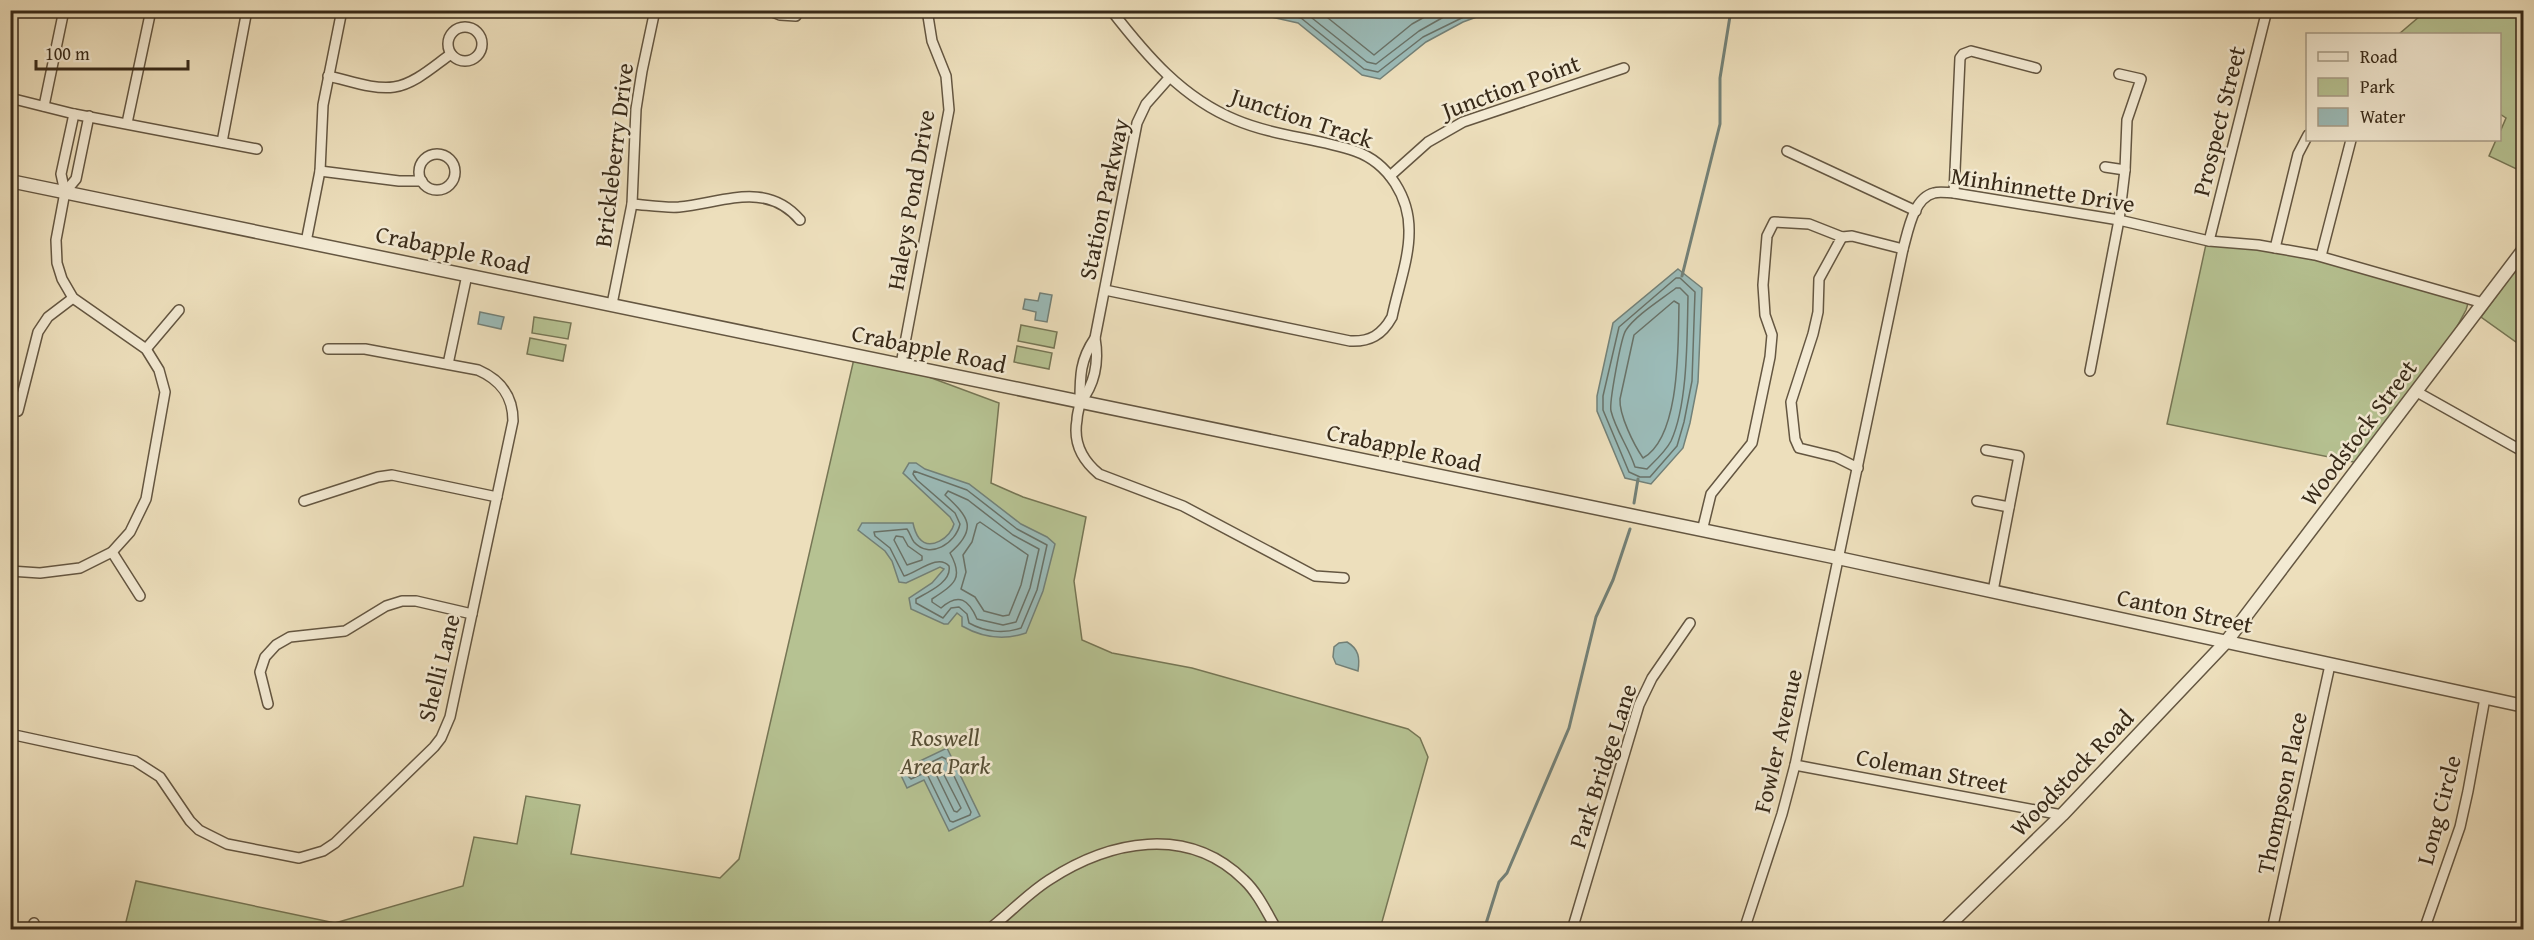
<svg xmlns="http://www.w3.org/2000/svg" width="2534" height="940" viewBox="0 0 2534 940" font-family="'Gentium Book Plus',serif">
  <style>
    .green { fill: #b6c292; stroke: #767655; stroke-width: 1.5 }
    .water { fill: #9bbbb8; stroke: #738178; stroke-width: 1.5 }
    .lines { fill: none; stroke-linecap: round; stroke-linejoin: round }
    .shore { stroke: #697268; stroke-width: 1.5 }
    .stream { stroke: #738178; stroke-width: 3 }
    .minor-casing { stroke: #645641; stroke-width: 12 }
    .tertiary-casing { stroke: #645641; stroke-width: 15 }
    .minor { stroke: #f3ead3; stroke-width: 9 }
    .tertiary { stroke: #f3ead3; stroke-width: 12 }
    .labels { text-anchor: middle; stroke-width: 5; stroke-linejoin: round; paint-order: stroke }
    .street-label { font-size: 24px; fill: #372918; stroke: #f3ead3 }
    .park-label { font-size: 24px; font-style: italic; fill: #574f36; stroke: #f3ead3 }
  </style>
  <rect width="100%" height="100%" fill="#eddfbc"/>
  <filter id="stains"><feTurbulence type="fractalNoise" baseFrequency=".00333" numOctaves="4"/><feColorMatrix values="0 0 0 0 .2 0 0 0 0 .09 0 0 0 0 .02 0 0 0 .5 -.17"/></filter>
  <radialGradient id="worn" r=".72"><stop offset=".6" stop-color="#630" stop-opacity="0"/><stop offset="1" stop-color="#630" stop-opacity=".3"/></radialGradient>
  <g class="green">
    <polygon points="2426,11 2523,11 2523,178 2519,175 2521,171 2489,156 2496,140 2500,140 2500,132 2506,118 2500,114 2500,34 2399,34"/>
    <polygon points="2208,235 2268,246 2470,297 2466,310 2454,332 2368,465 2167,424"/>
    <polygon points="2523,260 2523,347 2481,317"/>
    <polygon points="534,317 571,323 568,339 532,333"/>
    <polygon points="1021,325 1057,332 1054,348 1018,341"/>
    <polygon points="530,338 566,345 563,361 527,354"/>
    <polygon points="1017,346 1052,353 1049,369 1014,362"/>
    <polygon points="856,350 999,403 991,483 1023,497 1086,517 1074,581 1082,640 1112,653 1192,668 1408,729 1420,738 1428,757 1380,929 124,930 136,881 335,923 463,886 474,837 517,844 526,796 580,805 571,854 720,878 739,859"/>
  </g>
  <g class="water">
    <polygon points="1244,11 1493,11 1463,22 1426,42 1380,79 1362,75 1298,23"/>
    <polygon points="1678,269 1702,288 1698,382 1690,423 1683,448 1651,484 1625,478 1597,411 1597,396 1613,323"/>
    <polygon points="1040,293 1052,295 1047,322 1035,320 1036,312 1023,309 1025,299 1038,301"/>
    <polygon points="480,312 504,317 501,329 478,324"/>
    <path d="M 909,463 L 916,463 L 925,469 L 969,484 L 1021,524 L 1047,537 L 1055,544 L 1043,591 L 1026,633 C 1003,641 983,638 962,626 L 962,617 L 957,613 L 948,624 L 944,624 L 911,609 L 909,598 L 932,583 L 944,569 L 940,567 L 906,583 L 899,582 L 892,561 L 885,551 L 858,530 L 862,523 L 913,523 C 914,528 916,534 919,538 C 930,552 951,537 954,524 L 950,517 L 903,473 Z"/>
    <path d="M 1347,642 C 1359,649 1360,658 1358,671 L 1336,664 L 1333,657 L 1334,647 L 1339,643 Z"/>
    <polygon points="947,748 980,816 949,831 924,780 907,788 899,771"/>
  </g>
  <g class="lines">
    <g class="shore">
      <polyline points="1268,10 1301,18 1364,69 1378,72 1423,37 1478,10"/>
      <polyline points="1302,10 1367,62 1376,64 1419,31 1456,10"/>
      <polyline points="1318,10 1374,55 1412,24 1437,10"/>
      <polygon points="1676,278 1680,278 1695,292 1692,381 1684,422 1677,446 1650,477 1640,477 1629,472 1603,410 1603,396 1619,327"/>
      <path d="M 1676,288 L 1680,288 L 1688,296 C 1687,337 1688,404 1671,441 C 1666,451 1655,461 1647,469 L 1635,467 C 1629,448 1616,431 1611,411 C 1609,403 1621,337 1626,330 C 1636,315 1662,299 1676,288 Z"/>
      <path d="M 1674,301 L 1679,304 C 1678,342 1681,437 1643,458 C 1634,445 1619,415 1620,399 L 1634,335 Z"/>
      <path d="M 914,471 L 967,490 L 1017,529 L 1047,545 L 1037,590 L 1021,628 C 1004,634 985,632 969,623 L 967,614 L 959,607 L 951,608 L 943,618 L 916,603 L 916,599 C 928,592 952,582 949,566 C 938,553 917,573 904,576 L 890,548 L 875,536 L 874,532 L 907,529 C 910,533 911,538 914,542 C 930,560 956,543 960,524 L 955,513 L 917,480 L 913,474 Z"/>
      <path d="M 948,491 L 968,500 L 1013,535 L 1039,549 L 1030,588 L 1016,622 L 1003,625 L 977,619 C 969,600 959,592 941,608 L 932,602 L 932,599 C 955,584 964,578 950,553 C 978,529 969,517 945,495 Z"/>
      <polygon points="980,522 1028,555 1021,585 1009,615 1003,616 984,611 975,597 961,589 966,572 963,555 972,542 977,524"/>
      <polygon points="896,536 903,537 908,546 922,556 922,560 907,565 894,540"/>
      <polygon points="942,757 946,759 971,812 970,815 953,822 950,821 928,776 922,774 911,779 908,776 909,773"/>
      <polygon points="940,767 961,808 957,812 954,811 935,772 935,769"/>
    </g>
    <g class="stream">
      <polyline points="1682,276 1720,124 1720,78 1731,10"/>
      <polyline points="1634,503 1638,479"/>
      <polyline points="1484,930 1499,882 1507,873 1569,728 1596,617 1613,580 1630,529"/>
    </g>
    <defs>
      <g id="minor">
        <polyline points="768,10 780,15 796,16"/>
        <circle cx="465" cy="44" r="17"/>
        <path d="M 328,76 C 348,80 373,90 394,87 C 415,84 435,65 451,54"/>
        <path d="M 1169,78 L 1146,104 L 1137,123 L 1095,338 C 1080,360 1080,376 1080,401 C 1080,407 1077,413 1077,420 C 1073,442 1082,460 1099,474 L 1183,506 L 1315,576 L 1344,578"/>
        <polyline points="10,98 74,114 257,149"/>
        <polyline points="44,106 64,10"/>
        <polyline points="127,123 151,10"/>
        <polyline points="222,142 247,10"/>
        <polyline points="1787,151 1916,211"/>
        <circle cx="437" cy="172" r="18"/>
        <polyline points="2105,167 2125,170"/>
        <polyline points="320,171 399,181 422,181"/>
        <polyline points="1390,176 1428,142 1463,122 1624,68"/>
        <polyline points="65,192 76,179 89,116"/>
        <polyline points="1954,193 1960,58 1963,54 1971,51 2036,68"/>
        <path d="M 632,204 C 647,205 664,208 679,207 C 722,203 766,180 800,220"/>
        <polyline points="1842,237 1852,236 1903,249"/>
        <polyline points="2209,241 2267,10"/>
        <polyline points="306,242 320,171 323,105 342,10"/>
        <polyline points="2275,248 2298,154 2308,135"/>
        <polyline points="2321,256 2351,140"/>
        <path d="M 1105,290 L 1350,341 C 1370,342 1382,335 1392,317 C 1397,292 1409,259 1409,233 C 1410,198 1389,163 1355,151 C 1316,138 1274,136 1236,120 C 1182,98 1146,55 1111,10"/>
        <polyline points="612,304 632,204 636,109 642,71 655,10"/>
        <polyline points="146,349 179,310"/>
        <polyline points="448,364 467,275"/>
        <polyline points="901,364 949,110 946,76 932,41 927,10"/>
        <polyline points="2090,371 2119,220 2125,170 2127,120 2141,79 2119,74"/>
        <polyline points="2417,392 2524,452"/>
        <path d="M 1080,403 C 1095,384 1099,361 1095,338"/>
        <polyline points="18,411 38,332 48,317 73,298"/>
        <polyline points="1986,450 2019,456 1993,591"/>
        <polyline points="304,501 378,477 392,475 497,497"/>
        <polyline points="1977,501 2009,507"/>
        <polyline points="1702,531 1711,494 1752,443 1770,357 1772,335 1765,315 1763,285 1767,236 1774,222 1809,224 1842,237 1819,279 1818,312 1813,334 1791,402 1795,439 1799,448 1836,457 1858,468"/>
        <polyline points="112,552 140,596"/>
        <polyline points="10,571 40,573 80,568 112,552 130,532 146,499 165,392 159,370 146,349 73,298 62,279 57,263 56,240 65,192 61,174 74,114"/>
        <polyline points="268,704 260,672 265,657 276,645 290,637 345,631 386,606 402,601 416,601 472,614"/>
        <path d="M 10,734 L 135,761 L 160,777 L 190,821 L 199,830 L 227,844 L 299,858 L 323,851 L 335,843 L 434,747 L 441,738 L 450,717 L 513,421 C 513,396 501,380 478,370 L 365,349 L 328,349"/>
        <polyline points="1795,765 2062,815"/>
        <polyline points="33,930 34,923"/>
        <path d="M 988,930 C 1009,914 1027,894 1049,880 C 1109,841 1187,824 1244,880 C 1258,893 1267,913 1277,930"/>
        <polyline points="1572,930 1639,705 1652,678 1690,623"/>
        <path d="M 1744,930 L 1782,814 L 1795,765 L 1903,249 C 1908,232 1913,198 1934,193 C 1940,191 1948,193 1954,193 L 2119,220 L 2209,241 L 2258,245 L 2315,255 L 2483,303"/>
        <polyline points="2272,930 2330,665"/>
        <polyline points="2424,930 2460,827 2468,791 2485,698"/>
      </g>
      <g id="tertiary">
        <polyline points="10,181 1838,558 2524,706"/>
        <polyline points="1944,930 2062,815 2226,642 2524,249"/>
      </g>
    </defs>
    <use href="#minor" class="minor-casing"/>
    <use href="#tertiary" class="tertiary-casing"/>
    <use href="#minor" class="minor"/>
    <use href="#tertiary" class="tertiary"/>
  </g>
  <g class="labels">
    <g class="street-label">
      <text transform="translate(1511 87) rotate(-20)" y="8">Junction Point</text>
      <text transform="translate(1302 118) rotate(18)" y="8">Junction Track</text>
      <text transform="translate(2219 121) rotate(-76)" y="8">Prospect Street</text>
      <text transform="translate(614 155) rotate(-83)" y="8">Brickleberry Drive</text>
      <text transform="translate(2043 190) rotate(9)" y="8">Minhinnette Drive</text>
      <text transform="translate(1104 199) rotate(-78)" y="8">Station Parkway</text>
      <text transform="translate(911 200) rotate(-80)" y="8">Haleys Pond Drive</text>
      <text transform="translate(453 250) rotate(12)" y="8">Crabapple Road</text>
      <text transform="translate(929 349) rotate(12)" y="8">Crabapple Road</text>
      <text transform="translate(2359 433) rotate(-53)" y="8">Woodstock Street</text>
      <text transform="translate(1404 448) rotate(12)" y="8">Crabapple Road</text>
      <text transform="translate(2185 611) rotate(12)" y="8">Canton Street</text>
      <text transform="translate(439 668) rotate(-76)" y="8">Shelli Lane</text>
      <text transform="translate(1778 741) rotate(-77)" y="8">Fowler Avenue</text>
      <text transform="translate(1603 766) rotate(-72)" y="8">Park Bridge Lane</text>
      <text transform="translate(1932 771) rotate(11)" y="8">Coleman Street</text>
      <text transform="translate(2072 773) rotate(-46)" y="8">Woodstock Road</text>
      <text transform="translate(2282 793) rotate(-78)" y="8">Thompson Place</text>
      <text transform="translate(2439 810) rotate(-75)" y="8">Long Circle</text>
    </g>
    <g class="park-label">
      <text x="945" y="746">Roswell<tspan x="945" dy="28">Area Park</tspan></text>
    </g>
  </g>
  <rect width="2534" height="940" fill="none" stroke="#eddfbc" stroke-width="36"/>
  <rect x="12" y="12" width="2510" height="916" fill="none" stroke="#372918" stroke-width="3"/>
  <rect x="18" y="18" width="2498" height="904" fill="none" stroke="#372918" stroke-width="1.5"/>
  <rect x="2306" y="33" width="195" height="108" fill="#f3ead3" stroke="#a89d88" stroke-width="1.5"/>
  <rect x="2318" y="52" width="30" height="9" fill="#f3ead3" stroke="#a89d88" stroke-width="1.5"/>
  <text x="2360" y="63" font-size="18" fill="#372918">Road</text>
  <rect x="2318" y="78" width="30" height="18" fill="#b6c292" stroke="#a89d88" stroke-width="1.5"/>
  <text x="2360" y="93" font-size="18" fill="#372918">Park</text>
  <rect x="2318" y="108" width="30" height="18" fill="#9bbbb8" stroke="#a89d88" stroke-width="1.5"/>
  <text x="2360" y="123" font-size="18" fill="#372918">Water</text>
  <path d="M36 60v9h152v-9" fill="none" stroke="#372918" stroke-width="3"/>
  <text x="45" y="60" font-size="18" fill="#372918" stroke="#f3ead3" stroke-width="4.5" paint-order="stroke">100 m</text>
  <rect width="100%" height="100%" filter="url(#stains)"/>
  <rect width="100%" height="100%" fill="url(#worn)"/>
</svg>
